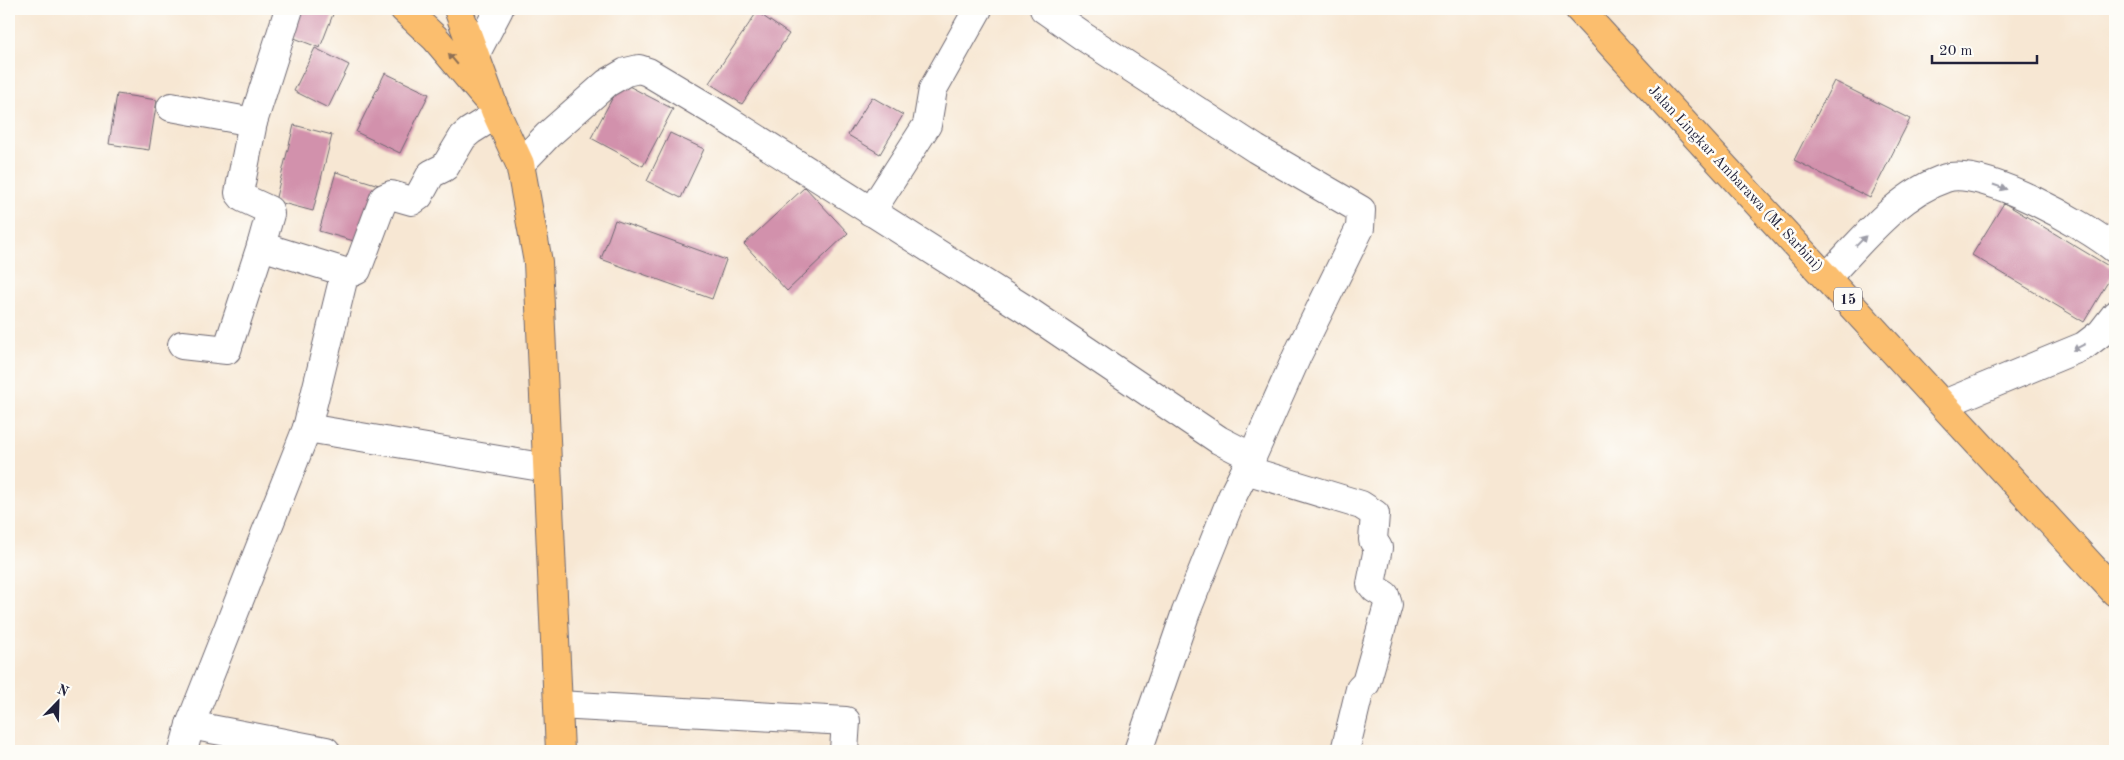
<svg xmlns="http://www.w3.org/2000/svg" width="2124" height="760" viewBox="0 0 2124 760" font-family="'Old Standard TT',serif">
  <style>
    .building { fill: #d291ac }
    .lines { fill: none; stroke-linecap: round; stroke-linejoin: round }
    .minor-casing { stroke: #6d6770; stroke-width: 30 }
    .major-casing { stroke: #6d6770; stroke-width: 30 }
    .highway-casing { stroke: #6d6770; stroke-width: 30 }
    .minor { stroke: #fff; stroke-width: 28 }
    .major { stroke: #fbbe6e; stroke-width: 28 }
    .highway { stroke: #fbbe6e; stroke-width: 28 }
    .oneway { fill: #8e7054 }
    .oneway2 { fill: #9c9ca7 }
    .labels { text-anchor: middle; stroke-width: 5; stroke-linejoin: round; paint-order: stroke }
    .shield { fill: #fdfcf7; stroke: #646373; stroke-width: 1 }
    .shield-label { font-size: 14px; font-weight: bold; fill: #22223b }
    .street-label { font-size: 15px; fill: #22223b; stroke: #fdfcf7 }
  </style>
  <rect width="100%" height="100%" fill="#fdfcf7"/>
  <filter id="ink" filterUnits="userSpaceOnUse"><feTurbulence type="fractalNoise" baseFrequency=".02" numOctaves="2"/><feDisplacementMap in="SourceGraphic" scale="10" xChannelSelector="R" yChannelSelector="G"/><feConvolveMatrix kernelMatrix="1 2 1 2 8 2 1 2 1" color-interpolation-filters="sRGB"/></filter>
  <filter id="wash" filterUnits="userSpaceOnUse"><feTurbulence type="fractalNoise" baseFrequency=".0096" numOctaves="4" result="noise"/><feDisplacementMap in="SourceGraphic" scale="20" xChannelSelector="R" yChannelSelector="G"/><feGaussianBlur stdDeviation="1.12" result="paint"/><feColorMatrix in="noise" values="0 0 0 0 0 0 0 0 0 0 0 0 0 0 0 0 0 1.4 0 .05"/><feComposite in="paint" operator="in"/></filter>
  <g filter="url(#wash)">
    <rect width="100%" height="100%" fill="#f7e7d3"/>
    <g id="blocks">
      <g class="building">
        <polygon points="293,9 335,9 320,48 284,34"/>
        <polygon points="757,12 789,34 742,104 709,83"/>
        <polygon points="315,48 349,65 328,108 294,91"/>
        <polygon points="385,73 429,94 400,153 356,132"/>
        <polygon points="1834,81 1910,119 1870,198 1794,160"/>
        <polygon points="621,82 673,109 643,166 591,138"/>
        <polygon points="117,94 157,100 149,150 109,144"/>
        <polygon points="872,97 903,115 880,154 848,135"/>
        <polygon points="294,125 332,135 313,211 275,201"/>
        <polygon points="670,133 704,149 681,198 647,181"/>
        <polygon points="336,172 379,185 361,243 319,231"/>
        <polygon points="805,187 848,233 787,291 744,244"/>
        <polygon points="2004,203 2115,270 2084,322 1972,255"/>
        <polygon points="615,220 726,260 712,299 601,259"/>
      </g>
    </g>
  </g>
  <g filter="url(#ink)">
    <use href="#blocks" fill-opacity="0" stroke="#6d6770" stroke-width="1"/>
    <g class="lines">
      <defs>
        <g id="minor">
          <polyline points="289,9 253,122 239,193 243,198 269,210 270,214 261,246 345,272"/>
          <polyline points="1044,9 1084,37 1256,149 1361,210 1360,228 1297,356 1252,457"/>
          <polyline points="476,53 499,9"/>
          <polyline points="171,107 253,122"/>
          <polyline points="520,164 548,135 607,83 626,72 639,69 648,72 715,112 1025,309 1219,440 1252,457 1232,497 1186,612 1138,751"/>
          <polyline points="871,212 927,125 933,89 978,9"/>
          <path d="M 1827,277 C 1862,241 1898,194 1946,178 C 1982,166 2087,226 2115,249"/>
          <polyline points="182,345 227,350 261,246"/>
          <polyline points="1944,404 2084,346 2101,333 2115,315"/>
          <polyline points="307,428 547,468"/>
          <polyline points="1246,470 1361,505 1375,514 1373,540 1378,548 1371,584 1375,589 1385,595 1388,605 1366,683 1360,689 1345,751"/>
          <polyline points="558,705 846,721 844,751"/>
          <polyline points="190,725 326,751"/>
          <polyline points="183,751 190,725 307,428 345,272 353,272 357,270 384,198 391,195 412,201 419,196 431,174 445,167 463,137 470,131 497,114"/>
        </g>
        <g id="major">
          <polyline points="404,9 435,38 485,97"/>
          <polyline points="458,9 495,110 520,164 538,262 560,751"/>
        </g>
        <polyline id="highway" points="1579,9 2115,592"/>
      </defs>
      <use href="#minor" class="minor-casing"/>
      <use href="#major" class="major-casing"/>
      <use href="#highway" class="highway-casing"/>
      <use href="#minor" class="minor"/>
      <use href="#major" class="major"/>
      <use href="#highway" class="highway"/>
    </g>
    <defs><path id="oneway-solid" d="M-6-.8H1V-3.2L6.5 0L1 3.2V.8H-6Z" transform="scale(1.25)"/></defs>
    <use class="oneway" href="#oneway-solid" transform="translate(453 59) rotate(-130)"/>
    <g class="oneway2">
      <use href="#oneway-solid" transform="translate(2000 187) rotate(19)"/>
      <use href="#oneway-solid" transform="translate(1861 241) rotate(-46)"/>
      <use href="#oneway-solid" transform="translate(2079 347) rotate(153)"/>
    </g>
  </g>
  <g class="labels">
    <rect class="shield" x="1834" y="287.5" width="28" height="23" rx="4"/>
    <g class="shield-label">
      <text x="1848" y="304">15</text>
    </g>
    <g class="street-label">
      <text transform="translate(1736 178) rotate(47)" y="5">Jalan Lingkar Ambarawa (M. Sarbini)</text>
    </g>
  </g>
  <rect width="2124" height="760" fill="none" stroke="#fdfcf7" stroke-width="30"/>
  <g transform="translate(58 702) rotate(23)" stroke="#fdfcf7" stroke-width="4" paint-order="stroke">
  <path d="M0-4L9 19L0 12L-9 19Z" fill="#22223b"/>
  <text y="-8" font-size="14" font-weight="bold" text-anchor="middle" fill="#22223b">N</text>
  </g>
  <path d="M1932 55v8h105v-8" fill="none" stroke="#22223b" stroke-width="2.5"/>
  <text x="1939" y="55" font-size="15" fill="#22223b" stroke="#fdfcf7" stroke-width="4" paint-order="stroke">20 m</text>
</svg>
